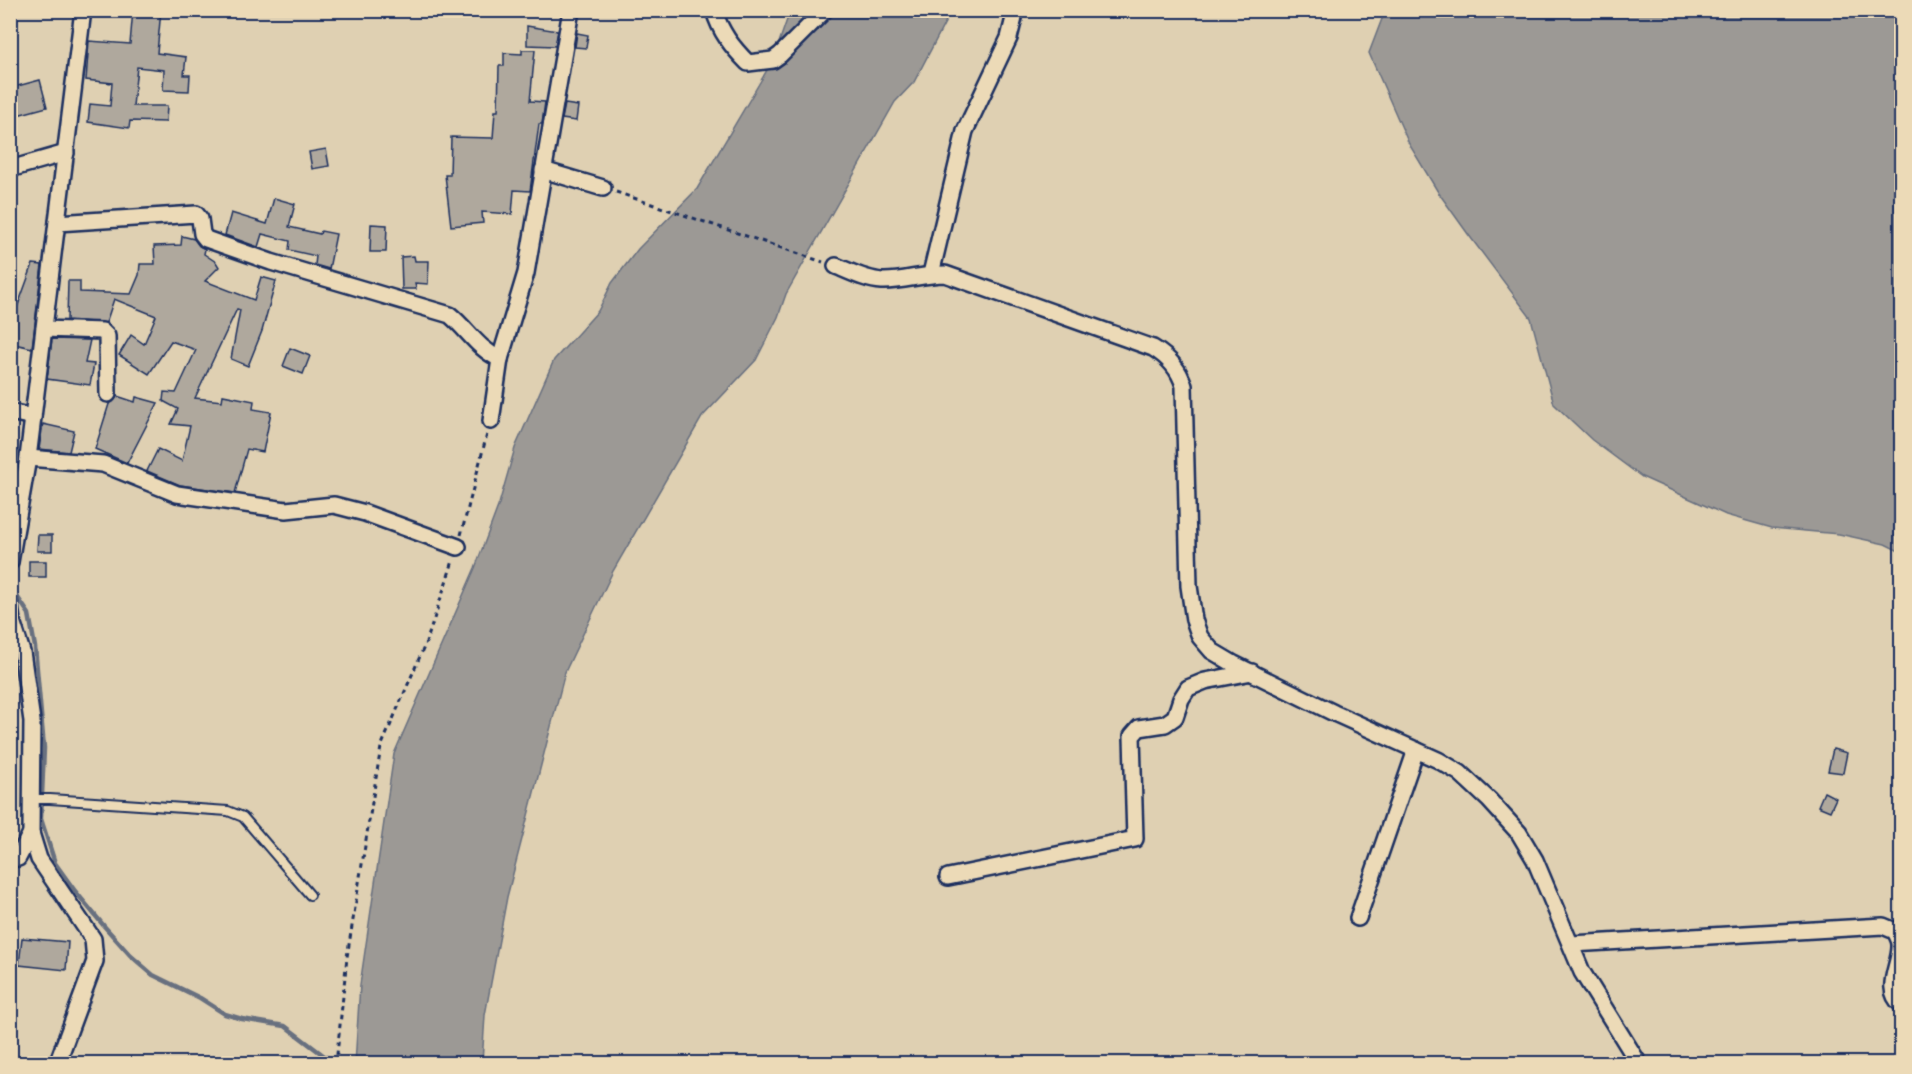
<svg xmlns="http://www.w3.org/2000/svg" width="1912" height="1074" viewBox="0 0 1912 1074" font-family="'Indie Flower',sans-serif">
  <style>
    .water { fill: #9c9995; stroke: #686f7f; stroke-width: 1.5 }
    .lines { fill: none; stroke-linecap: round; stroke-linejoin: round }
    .stream { stroke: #686f7f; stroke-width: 4.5 }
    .building { fill: #afa89d; stroke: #1b2f5e; stroke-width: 1.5 }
    .service-casing { stroke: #1b2f5e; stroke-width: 12 }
    .minor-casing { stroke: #1b2f5e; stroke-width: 20 }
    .path { stroke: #1b2f5e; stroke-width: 3; stroke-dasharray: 4.5 4.5; stroke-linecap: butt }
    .service { stroke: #ecdab7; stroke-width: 8 }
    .minor { stroke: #ecdab7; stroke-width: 15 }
  </style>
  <rect width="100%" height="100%" fill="#dfd0b2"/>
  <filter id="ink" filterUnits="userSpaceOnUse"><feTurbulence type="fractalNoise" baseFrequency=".0167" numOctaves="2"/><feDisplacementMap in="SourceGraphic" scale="12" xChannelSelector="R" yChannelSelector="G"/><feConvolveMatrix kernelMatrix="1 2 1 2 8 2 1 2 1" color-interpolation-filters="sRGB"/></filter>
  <g filter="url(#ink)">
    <g class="water">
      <polygon points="790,11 951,11 914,82 895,102 786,294 778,317 756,360 702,417 613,571 565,672 507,897 485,1015 482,1063 355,1064 360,985 394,754 475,568 499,504 515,448 554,360 598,311 612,283 638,249 697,189 773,60"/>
      <polygon points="1385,11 1901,11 1901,552 1885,544 1839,534 1772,528 1726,515 1642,477 1592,440 1554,404 1531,318 1468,234 1438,192 1409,144 1369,53"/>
    </g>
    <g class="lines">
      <polyline class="stream" points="14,592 29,614 35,647 44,748 41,819 55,863 75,891 104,926 130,955 153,975 200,998 225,1014 242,1019 285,1026 331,1061"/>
    </g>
    <g class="building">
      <polygon points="133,10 161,10 157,53 186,57 184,75 190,75 189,91 163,90 164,70 137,67 133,106 167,106 166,122 130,121 129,128 88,122 90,104 110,106 112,83 86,80 89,41 130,44"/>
      <polygon points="527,26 558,31 555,46 527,45"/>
      <polygon points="577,33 588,35 586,48 575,47"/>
      <polygon points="522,50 535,50 530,101 545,102 542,124 539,124 530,191 514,190 512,214 482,212 483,223 451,226 445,175 450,175 451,137 493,138 495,111 498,111 499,66 504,66 504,53 522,54"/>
      <polygon points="40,80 47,107 10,117 10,88"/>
      <polygon points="565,104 578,106 576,121 562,119"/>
      <polygon points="326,149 329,166 312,169 309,152"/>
      <polygon points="274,198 295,204 289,227 320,234 321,231 336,234 329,269 315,265 316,256 289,250 290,241 262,234 258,247 225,235 231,213 267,224"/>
      <polygon points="371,224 387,225 386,252 370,252"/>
      <polygon points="182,236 194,239 199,246 205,249 204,254 216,262 219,267 205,281 254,300 261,277 276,281 262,331 248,366 231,359 240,310 237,309 195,398 222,401 223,395 254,401 253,409 271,412 263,452 247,449 235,493 180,485 147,471 158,449 182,461 190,426 171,424 178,409 163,401 164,392 176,393 196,350 171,341 149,374 119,355 131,335 144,344 156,316 114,299 106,323 67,320 68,281 80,281 80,292 131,294 139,275 140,264 155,264 154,246 181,245"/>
      <polygon points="414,256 415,261 429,261 428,284 415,283 416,289 402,289 401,257"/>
      <polygon points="33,264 42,265 32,348 10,343 10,327"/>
      <polygon points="52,339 90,340 85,363 94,364 90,385 47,379"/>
      <polygon points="290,348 310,356 303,374 283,366"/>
      <polygon points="117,396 135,402 136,397 158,403 127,463 95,449 109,404 113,402"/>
      <polygon points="43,424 74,431 69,452 39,449"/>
      <polygon points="38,535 52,535 52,551 37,551"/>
      <rect x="29" y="561" width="17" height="16"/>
      <polygon points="1833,749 1847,753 1843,773 1828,771"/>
      <polygon points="1824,792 1836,798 1830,811 1818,806"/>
      <polygon points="22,938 68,942 66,970 19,965"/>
    </g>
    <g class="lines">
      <defs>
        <polyline id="service" points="31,799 50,799 228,811 243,817 310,895"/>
        <g id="minor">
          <path d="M 714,10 C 720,32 733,48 748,63 L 773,60 L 780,55 L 825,10"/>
          <polyline points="10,169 66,153"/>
          <polyline points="543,170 603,188"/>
          <path d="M 57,223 L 196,214 L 200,219 L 202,234 L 206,239 L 271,262 L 450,315 C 468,330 478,349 500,359"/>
          <path d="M 836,266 C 851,272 866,280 882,281 C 901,282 923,274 945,274 L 1153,348 C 1168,357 1179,368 1184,386 L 1189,586 L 1194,620 L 1200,637 L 1212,651 L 1234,664 L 1334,713 L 1438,760 L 1460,773 L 1489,800 L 1519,833 L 1535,860 L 1582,972 L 1639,1064"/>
          <polyline points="931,274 965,131 1009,38 1014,18 1014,10"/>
          <polyline points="44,329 102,331 107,336 108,394"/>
          <polyline points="10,412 33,417"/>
          <polyline points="491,421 500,359 526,273 571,10"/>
          <polyline points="28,458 103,464 177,494 286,510 334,505 365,513 458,547"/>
          <polyline points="10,562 28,458 83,10"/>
          <polyline points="10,606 12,621 22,652 32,721 31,833 39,859 93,939 95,961 57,1064"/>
          <polyline points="10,859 18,858 31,833"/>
          <polyline points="948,877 1135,839 1132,736 1139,728 1165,724 1175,717 1181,699 1188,688 1205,681 1252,672"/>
          <polyline points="1358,918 1416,750"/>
          <path d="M 1572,944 L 1883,926 L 1895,931 C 1897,935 1900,940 1900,945 C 1901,965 1882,989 1902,1005"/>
        </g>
      </defs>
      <use href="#service" class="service-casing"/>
      <use href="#minor" class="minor-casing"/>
      <g class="path">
        <polyline points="616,192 823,262"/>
        <polyline points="461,535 487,434"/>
        <polyline points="336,1064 347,957 381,747 427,640 453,561"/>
      </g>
      <use href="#service" class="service"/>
      <use href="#minor" class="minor"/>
    </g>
  </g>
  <rect width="1912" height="1074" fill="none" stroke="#ecdab7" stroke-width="36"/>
  <rect x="18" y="18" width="1876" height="1038" fill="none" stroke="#1b2f5e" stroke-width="2" filter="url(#ink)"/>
</svg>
